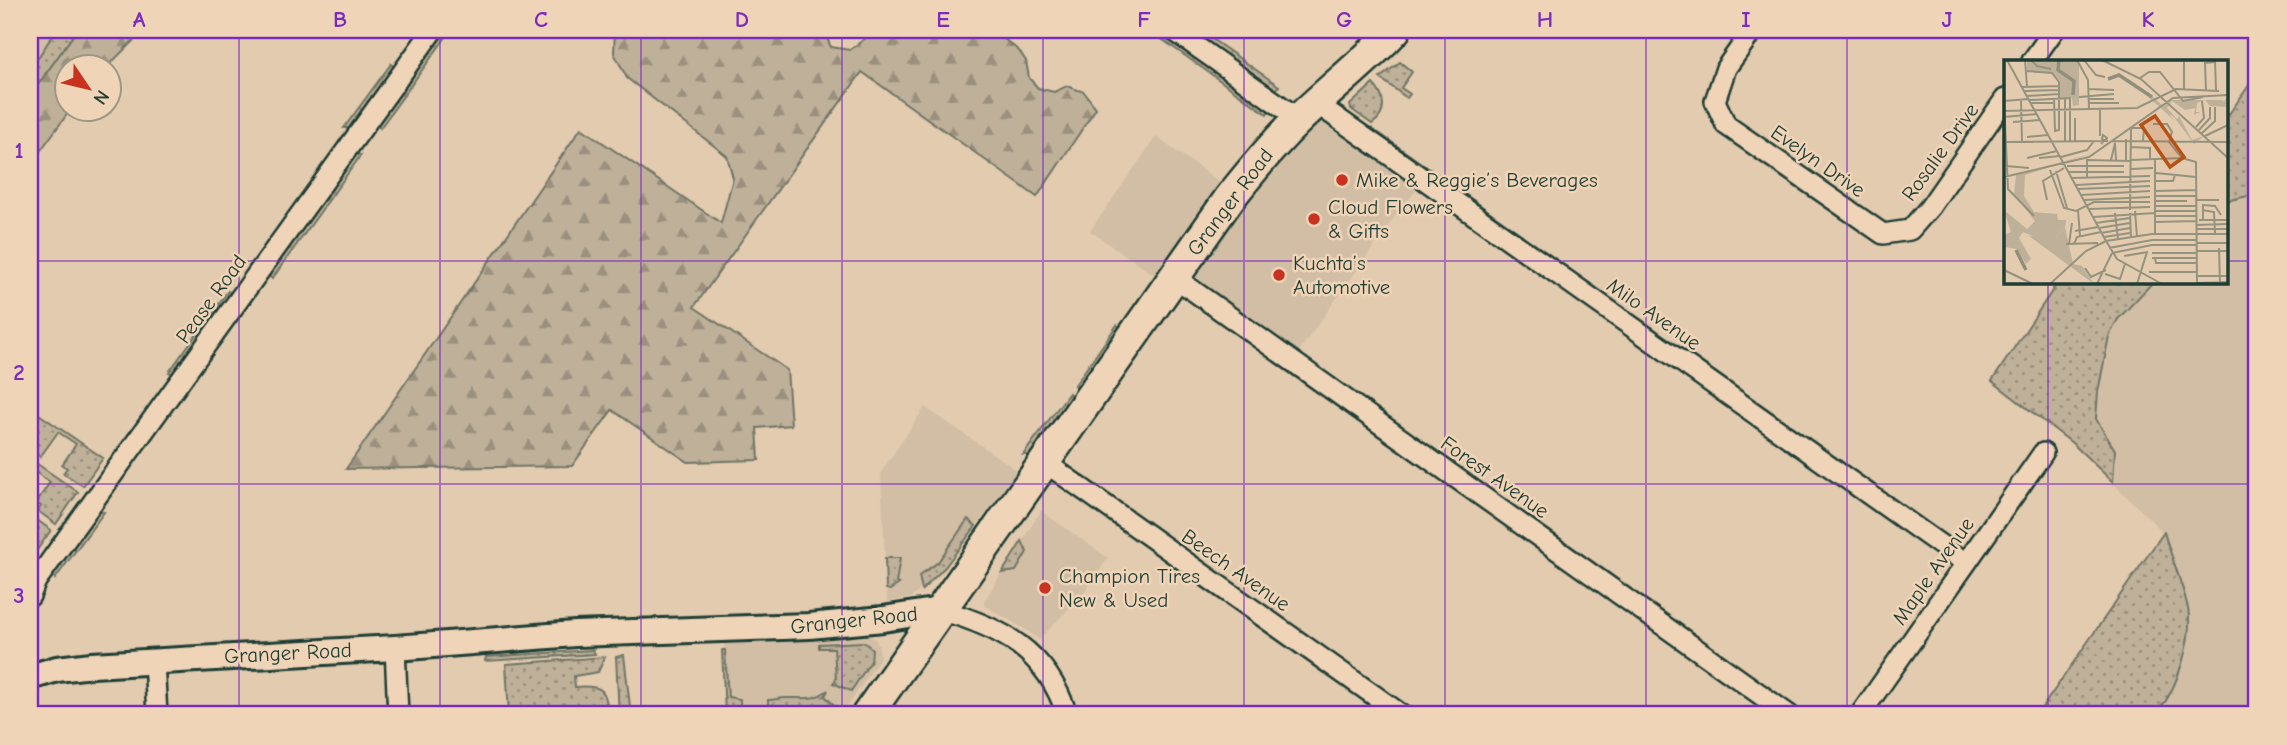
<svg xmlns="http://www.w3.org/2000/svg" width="2287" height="745" viewBox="0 0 2287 745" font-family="'Comic Neue',sans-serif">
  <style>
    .built { fill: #d1bea4 }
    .grass { fill: url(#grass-dots); stroke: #6f7666; stroke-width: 2 }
    .forest { fill: url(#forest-firs); stroke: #6f7666; stroke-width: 2 }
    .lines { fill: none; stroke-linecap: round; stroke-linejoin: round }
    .minor-casing { stroke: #1f3d34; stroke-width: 24 }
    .tertiary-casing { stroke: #1f3d34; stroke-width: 30 }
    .primary-casing { stroke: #1f3d34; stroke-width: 35 }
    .minor { stroke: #f0d4b7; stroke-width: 19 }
    .tertiary { stroke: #f0d4b7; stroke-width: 24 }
    .primary { stroke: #f0d4b7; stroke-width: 30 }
    .grid { fill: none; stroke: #7b2cbf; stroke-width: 2; stroke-opacity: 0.55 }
    .poi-dot { fill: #c8321e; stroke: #f0d4b7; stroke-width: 2.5 }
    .labels { text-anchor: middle; stroke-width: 5; stroke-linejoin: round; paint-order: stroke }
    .street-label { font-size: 21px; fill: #1f3d34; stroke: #f0d4b7 }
    .poi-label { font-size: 21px; fill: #1f3d34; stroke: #f0d4b7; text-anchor: start }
    .inset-river { fill: none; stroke: #908f7b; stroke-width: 3.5 }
    .inset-road { fill: none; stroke: #95927e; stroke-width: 2 }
    .view { fill: #b65216; fill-opacity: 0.15; stroke: #b65216; stroke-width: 3.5 }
    .inset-edge { fill: none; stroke: #1f3d34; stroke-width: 3.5 }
    .neatline { fill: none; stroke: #7b2cbf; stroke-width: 2.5 }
    .grid-label { font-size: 23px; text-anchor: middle; font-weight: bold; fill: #7b2cbf }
  </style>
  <defs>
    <pattern id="grass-dots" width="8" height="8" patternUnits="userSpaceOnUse" patternTransform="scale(1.75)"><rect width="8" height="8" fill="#bfb099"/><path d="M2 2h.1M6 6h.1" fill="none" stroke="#9b907e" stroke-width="1.8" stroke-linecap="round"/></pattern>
    <pattern id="forest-firs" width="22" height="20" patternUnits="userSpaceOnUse" patternTransform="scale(1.75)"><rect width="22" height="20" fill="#bfb099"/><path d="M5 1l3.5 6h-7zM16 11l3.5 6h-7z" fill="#9b907e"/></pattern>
  </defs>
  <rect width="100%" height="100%" fill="#e3cbaf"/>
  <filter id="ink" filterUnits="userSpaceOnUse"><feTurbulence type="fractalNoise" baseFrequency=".0143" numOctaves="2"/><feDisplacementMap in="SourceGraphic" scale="14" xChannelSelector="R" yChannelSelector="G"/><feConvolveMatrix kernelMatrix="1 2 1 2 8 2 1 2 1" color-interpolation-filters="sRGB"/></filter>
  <g filter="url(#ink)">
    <g class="built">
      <polygon points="30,30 77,30 30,96"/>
      <polygon points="2257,74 2257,715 2037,715 2163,532 2072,443 1992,381 2058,282 2226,282 2226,115 2229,114"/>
      <polygon points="1316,103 1422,177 1414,189 1416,191 1404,204 1292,361 1150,272 1090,231 1156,137 1234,192"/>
      <polygon points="925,407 1018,471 945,567 930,583 910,598 887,602 881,472"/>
      <polygon points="1041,511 1108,558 1085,591 1039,640 1028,631 984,605 984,601"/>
      <polygon points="858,634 868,635 875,639 879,646 880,658 842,715 835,704 824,696 826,692 807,700 768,700 768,709 758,713 757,715 740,715 739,700 728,698 724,642"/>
    </g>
    <g class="grass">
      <polygon points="56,30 77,30 30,96 30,70"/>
      <polygon points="443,30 451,30 380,128 376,123"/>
      <polygon points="1149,30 1157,30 1269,110 1267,114"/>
      <polygon points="1190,30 1199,30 1279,86 1275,91"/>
      <polygon points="1400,62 1412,72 1401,88 1410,94 1407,98 1380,78"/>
      <polygon points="391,64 395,69 351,128 344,128"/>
      <polygon points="2257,74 2257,194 2226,201 2226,115 2229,114"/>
      <path d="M 1373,84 C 1385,96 1388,114 1372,124 L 1351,109 L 1350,105 Z"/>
      <polygon points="1379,133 1522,235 1519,236 1378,136"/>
      <polygon points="353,154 361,155 272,279 267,274"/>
      <polygon points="2058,282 2153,282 2118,319 2109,336 2098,392 2096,419 2115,450 2113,482 2072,443 1992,381"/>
      <polygon points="228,291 233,295 174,375 169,372"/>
      <polygon points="1117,325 1122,329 1081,389 1074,386"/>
      <polygon points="1069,393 1073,399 1030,455 1023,455"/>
      <polygon points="30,408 103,458 83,486 63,473 67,468 62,465 76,444 58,432 40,457 30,443"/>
      <polygon points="30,459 78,492 56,524 38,511 41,506 36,503 50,482 32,470 30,473"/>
      <polygon points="98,511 104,512 55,579 53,574"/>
      <polygon points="30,515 51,530 30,560"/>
      <polygon points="968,519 976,526 945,567 922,590 919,576 938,562"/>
      <path d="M 2164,532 C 2171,556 2181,580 2187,604 C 2195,634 2177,694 2154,715 L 2037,715 Z"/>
      <polygon points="1022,541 1027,552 1016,571 1002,573"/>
      <polygon points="885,558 900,558 896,583 899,584 890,590 886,589"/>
      <polygon points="864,642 872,649 871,661 851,691 833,683 836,679 834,648 819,648 819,644"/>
      <polygon points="593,650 595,654 485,661 486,657"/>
      <polygon points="722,650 725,650 728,697 740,699 740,715 725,715"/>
      <polygon points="624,655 631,715 619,715 616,657"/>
      <path d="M 605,657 L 598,672 L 574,676 L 575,687 C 601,685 607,688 608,715 L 509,715 L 506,664 Z"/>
      <path d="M 828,690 L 825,696 L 838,709 L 834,715 L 757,715 L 757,713 L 768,709 L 768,700 C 775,700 778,698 784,698 C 803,697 812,702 828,690 Z"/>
    </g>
    <g class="forest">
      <polygon points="77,30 144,30 108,66 66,66 66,108 71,109 30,165 30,96"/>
      <polygon points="615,30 827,30 825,34 831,47 850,50 876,30 993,30 1019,51 1026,61 1029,78 1038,88 1054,92 1067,86 1084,92 1096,108 1037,197 862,72 694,307 787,370 791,425 757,428 759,460 688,462 612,410 572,466 346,469 581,128 721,223 733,178 727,156 627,78 614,53"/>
      <polygon points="30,225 39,240 41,254 30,271"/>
    </g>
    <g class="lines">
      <defs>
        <g id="minor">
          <polyline points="1173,30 1299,119"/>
          <polyline points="1753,30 1726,68 1715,101 1726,125 1883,234 1910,230 1930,207 2005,99"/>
          <polyline points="2032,61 2054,30"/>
          <polyline points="1316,103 1966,563"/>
          <polyline points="1174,277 1789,715"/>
          <polyline points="1043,461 1402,715"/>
          <polyline points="30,596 36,581 433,30"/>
          <path d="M 940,610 C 1001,627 1047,651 1067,715"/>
          <polyline points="395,648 398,715"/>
          <polyline points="154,661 157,715"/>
          <polyline points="1860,715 2043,453"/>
        </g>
        <polyline id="tertiary" points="30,677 57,669 92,665 395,648 575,634 809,626 883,619 940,610"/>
        <path id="primary" d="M 867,715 L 1229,199 C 1251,171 1274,143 1300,118 C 1331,88 1365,62 1395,30"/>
      </defs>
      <use href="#minor" class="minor-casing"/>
      <use href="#tertiary" class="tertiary-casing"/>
      <use href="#primary" class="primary-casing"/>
      <use href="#minor" class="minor"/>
      <use href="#tertiary" class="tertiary"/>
      <use href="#primary" class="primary"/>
    </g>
  </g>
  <path class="grid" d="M 239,30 L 239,715M 440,30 L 440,715M 641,30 L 641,715M 842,30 L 842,715M 1043,30 L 1043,715M 1244,30 L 1244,715M 1445,30 L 1445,715M 1646,30 L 1646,715M 1847,30 L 1847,715M 2048,30 L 2048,61M 30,261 L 2005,261M 2226,261 L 2257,261M 2048,282 L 2048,715M 30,484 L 2257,484"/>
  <g class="poi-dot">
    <circle cx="1342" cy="180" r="7"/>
    <circle cx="1314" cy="219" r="7"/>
    <circle cx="1279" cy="275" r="7"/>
    <circle cx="1045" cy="588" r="7"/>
  </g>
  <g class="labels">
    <g class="street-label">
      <text transform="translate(1940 152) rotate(-54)" y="7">Rosalie Drive</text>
      <text transform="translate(1818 161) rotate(35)" y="7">Evelyn Drive</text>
      <text transform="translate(1230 202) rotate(-53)" y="7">Granger Road</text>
      <text transform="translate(211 299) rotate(-54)" y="7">Pease Road</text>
      <text transform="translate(1654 314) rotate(35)" y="7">Milo Avenue</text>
      <text transform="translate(1495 477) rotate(35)" y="7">Forest Avenue</text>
      <text transform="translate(1236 570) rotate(35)" y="7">Beech Avenue</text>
      <text transform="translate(1933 571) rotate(-55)" y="7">Maple Avenue</text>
      <text transform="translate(854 620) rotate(-6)" y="7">Granger Road</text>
      <text transform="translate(288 653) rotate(-3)" y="7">Granger Road</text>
    </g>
    <g class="poi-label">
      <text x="1356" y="187">Mike &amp; Reggie’s Beverages</text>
      <text x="1328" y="214">Cloud Flowers<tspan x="1328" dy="24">&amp; Gifts</tspan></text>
      <text x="1293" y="270">Kuchta’s<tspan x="1293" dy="24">Automotive</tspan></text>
      <text x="1059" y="583">Champion Tires<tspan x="1059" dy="24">New &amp; Used</tspan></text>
    </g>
  </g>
  <g transform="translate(2004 60)">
    <rect width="224" height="224" fill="#e3cbaf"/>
    <path d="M 89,93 L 21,115 L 20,136 L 30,152 L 53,154 L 54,160 L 62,160 L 61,167 L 52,177 L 36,179 L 19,172 L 15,178 L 27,199 L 22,204 L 13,189 L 0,187 L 0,175 L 7,172 L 0,150 L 23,169 L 31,161 L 10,134 L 12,115 Z" fill="#bfb099"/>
    <path d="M 144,32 L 159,46 L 168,40 L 217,40 L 220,41 L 224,37 L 224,47 L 206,46 L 201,40 L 193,43 L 192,52 L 196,52 L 190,55 L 191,48 L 181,50 L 168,41 L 163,48 L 173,59 L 175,56 L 188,80 L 200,76 L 190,84 L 170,57 L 165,54 L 171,61 L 140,33 ZM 61,167 L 69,204 L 78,206 L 90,224 L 25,176 L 52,177 Z" fill="#bfb099"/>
    <path d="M 23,0 L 75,0 L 75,45 L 69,46 L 68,38 L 56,38 L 56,21 L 49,13 L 23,11 Z" fill="#bfb099"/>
    <path class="inset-river" d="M 55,0 L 54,10 L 70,21 L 69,35M 104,19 L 115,15 L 148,37M 12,190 L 22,210"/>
    <path class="inset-road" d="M 3,0 L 102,181M 21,0 L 23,26M 27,0 L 33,6 L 47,9M 73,0 L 84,20 L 85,48M 80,0 L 92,15 L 101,17M 98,0 L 137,19 L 224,98M 180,0 L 180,29M 211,0 L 212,31M 23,11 L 48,13 L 55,22 L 55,70 L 51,71 L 50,38M 136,18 L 145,12 L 156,12 L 179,41 L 199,37M 18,27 L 55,26M 84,29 L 110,30M 21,31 L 55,30M 202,31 L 201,3 L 211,2M 23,36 L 55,34M 75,37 L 110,34M 61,38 L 61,81M 84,39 L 110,39M 26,40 L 66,38 L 66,81M 0,41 L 4,129 L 30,156M 0,41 L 25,39M 17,41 L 18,81M 27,43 L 50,43M 84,43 L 115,43M 96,48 L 96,76M 0,51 L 133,48 L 172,29 L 215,31M 0,57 L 33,54M 71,58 L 71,81M 9,62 L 36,60M 149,64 L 163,64 L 168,72 L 165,82 L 178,98 L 192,102 L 193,224M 192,67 L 200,58 L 198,41M 195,70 L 206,58 L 206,47M 198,73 L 211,61 L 211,47M 201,76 L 224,65M 23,77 L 44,75M 122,79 L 122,101M 108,81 L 224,82M 0,82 L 102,81M 97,84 L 101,80 L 102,80 L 103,78 L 99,75 L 98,79 L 100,80 L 104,81M 127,87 L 146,88 L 146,98M 57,97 L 83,90 L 90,81M 23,98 L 53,91M 35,98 L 56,96M 107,100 L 111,83 L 112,100M 127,100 L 178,98M 2,106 L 25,108M 63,106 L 120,106M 127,109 L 149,108M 46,110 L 60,148 L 72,151 L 90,142 L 146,142M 52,111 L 63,148M 65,112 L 120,112M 152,113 L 192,117M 0,117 L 85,97 L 169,38 L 224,35M 68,118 L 146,116M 83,119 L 83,100 L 127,101M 152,121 L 169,121 L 171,115M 72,125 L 146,121M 74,129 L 146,126M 151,131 L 192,130M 77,135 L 146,131M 151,136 L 192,136M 43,140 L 39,121 L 60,108M 80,140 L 146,137M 192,140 L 215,140M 151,141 L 183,141M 151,146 L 192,146M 85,149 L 146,147M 74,150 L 76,176M 126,150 L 127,68 L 140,68 L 139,81M 198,150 L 210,152 L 211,174M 131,151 L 133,177M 151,151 L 192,151M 111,153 L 114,179M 126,153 L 127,178M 151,156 L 192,156M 89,157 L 151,153M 195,160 L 224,160M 199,160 L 199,145 L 211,146 L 217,155M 151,162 L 192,161M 92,163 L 126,158M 192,165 L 224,164M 95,168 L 126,163M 192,169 L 224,169M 71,171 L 94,167M 97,173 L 126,168M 151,174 L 151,98M 100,177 L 126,173M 102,181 L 113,199 L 158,224M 193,183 L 224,183M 62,184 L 94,183M 65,184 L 68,163M 70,184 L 73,177 L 97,172M 105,188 L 148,180 L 192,180M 215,188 L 216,224M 193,191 L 224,191M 108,193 L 148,185 L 193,185M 148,193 L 193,193M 120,196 L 144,192M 148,198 L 193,198M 151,198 L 152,203 L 193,203M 81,208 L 87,217 L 102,210M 0,210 L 29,224M 145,212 L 193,212M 101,214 L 116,219 L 121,204M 193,216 L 224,216M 193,223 L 224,222M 46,224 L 82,191 L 102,181 L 148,174 L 224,174M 93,224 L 108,193M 133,224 L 143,192"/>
    <path class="view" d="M 151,56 L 180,97 L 166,107 L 137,65 Z"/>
    <rect width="224" height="224" class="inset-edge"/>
  </g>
  <rect width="2287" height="745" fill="none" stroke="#f0d4b7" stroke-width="77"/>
  <g transform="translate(88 88) rotate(125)"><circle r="33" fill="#f0d4b7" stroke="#9c9883" stroke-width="2"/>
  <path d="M0-5L12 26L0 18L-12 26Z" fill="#c8321e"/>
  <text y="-10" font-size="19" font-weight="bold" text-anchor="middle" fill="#1f3d34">N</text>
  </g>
  <rect x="38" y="38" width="2210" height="668" class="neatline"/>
  <g class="grid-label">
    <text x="139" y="27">A</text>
    <text x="340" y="27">B</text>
    <text x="541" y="27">C</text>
    <text x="742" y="27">D</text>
    <text x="943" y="27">E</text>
    <text x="1144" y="27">F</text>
    <text x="1344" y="27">G</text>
    <text x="1545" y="27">H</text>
    <text x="1746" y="27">I</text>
    <text x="1947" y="27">J</text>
    <text x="2148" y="27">K</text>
    <text x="19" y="158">1</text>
    <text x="19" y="380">2</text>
    <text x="19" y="603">3</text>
  </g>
</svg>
